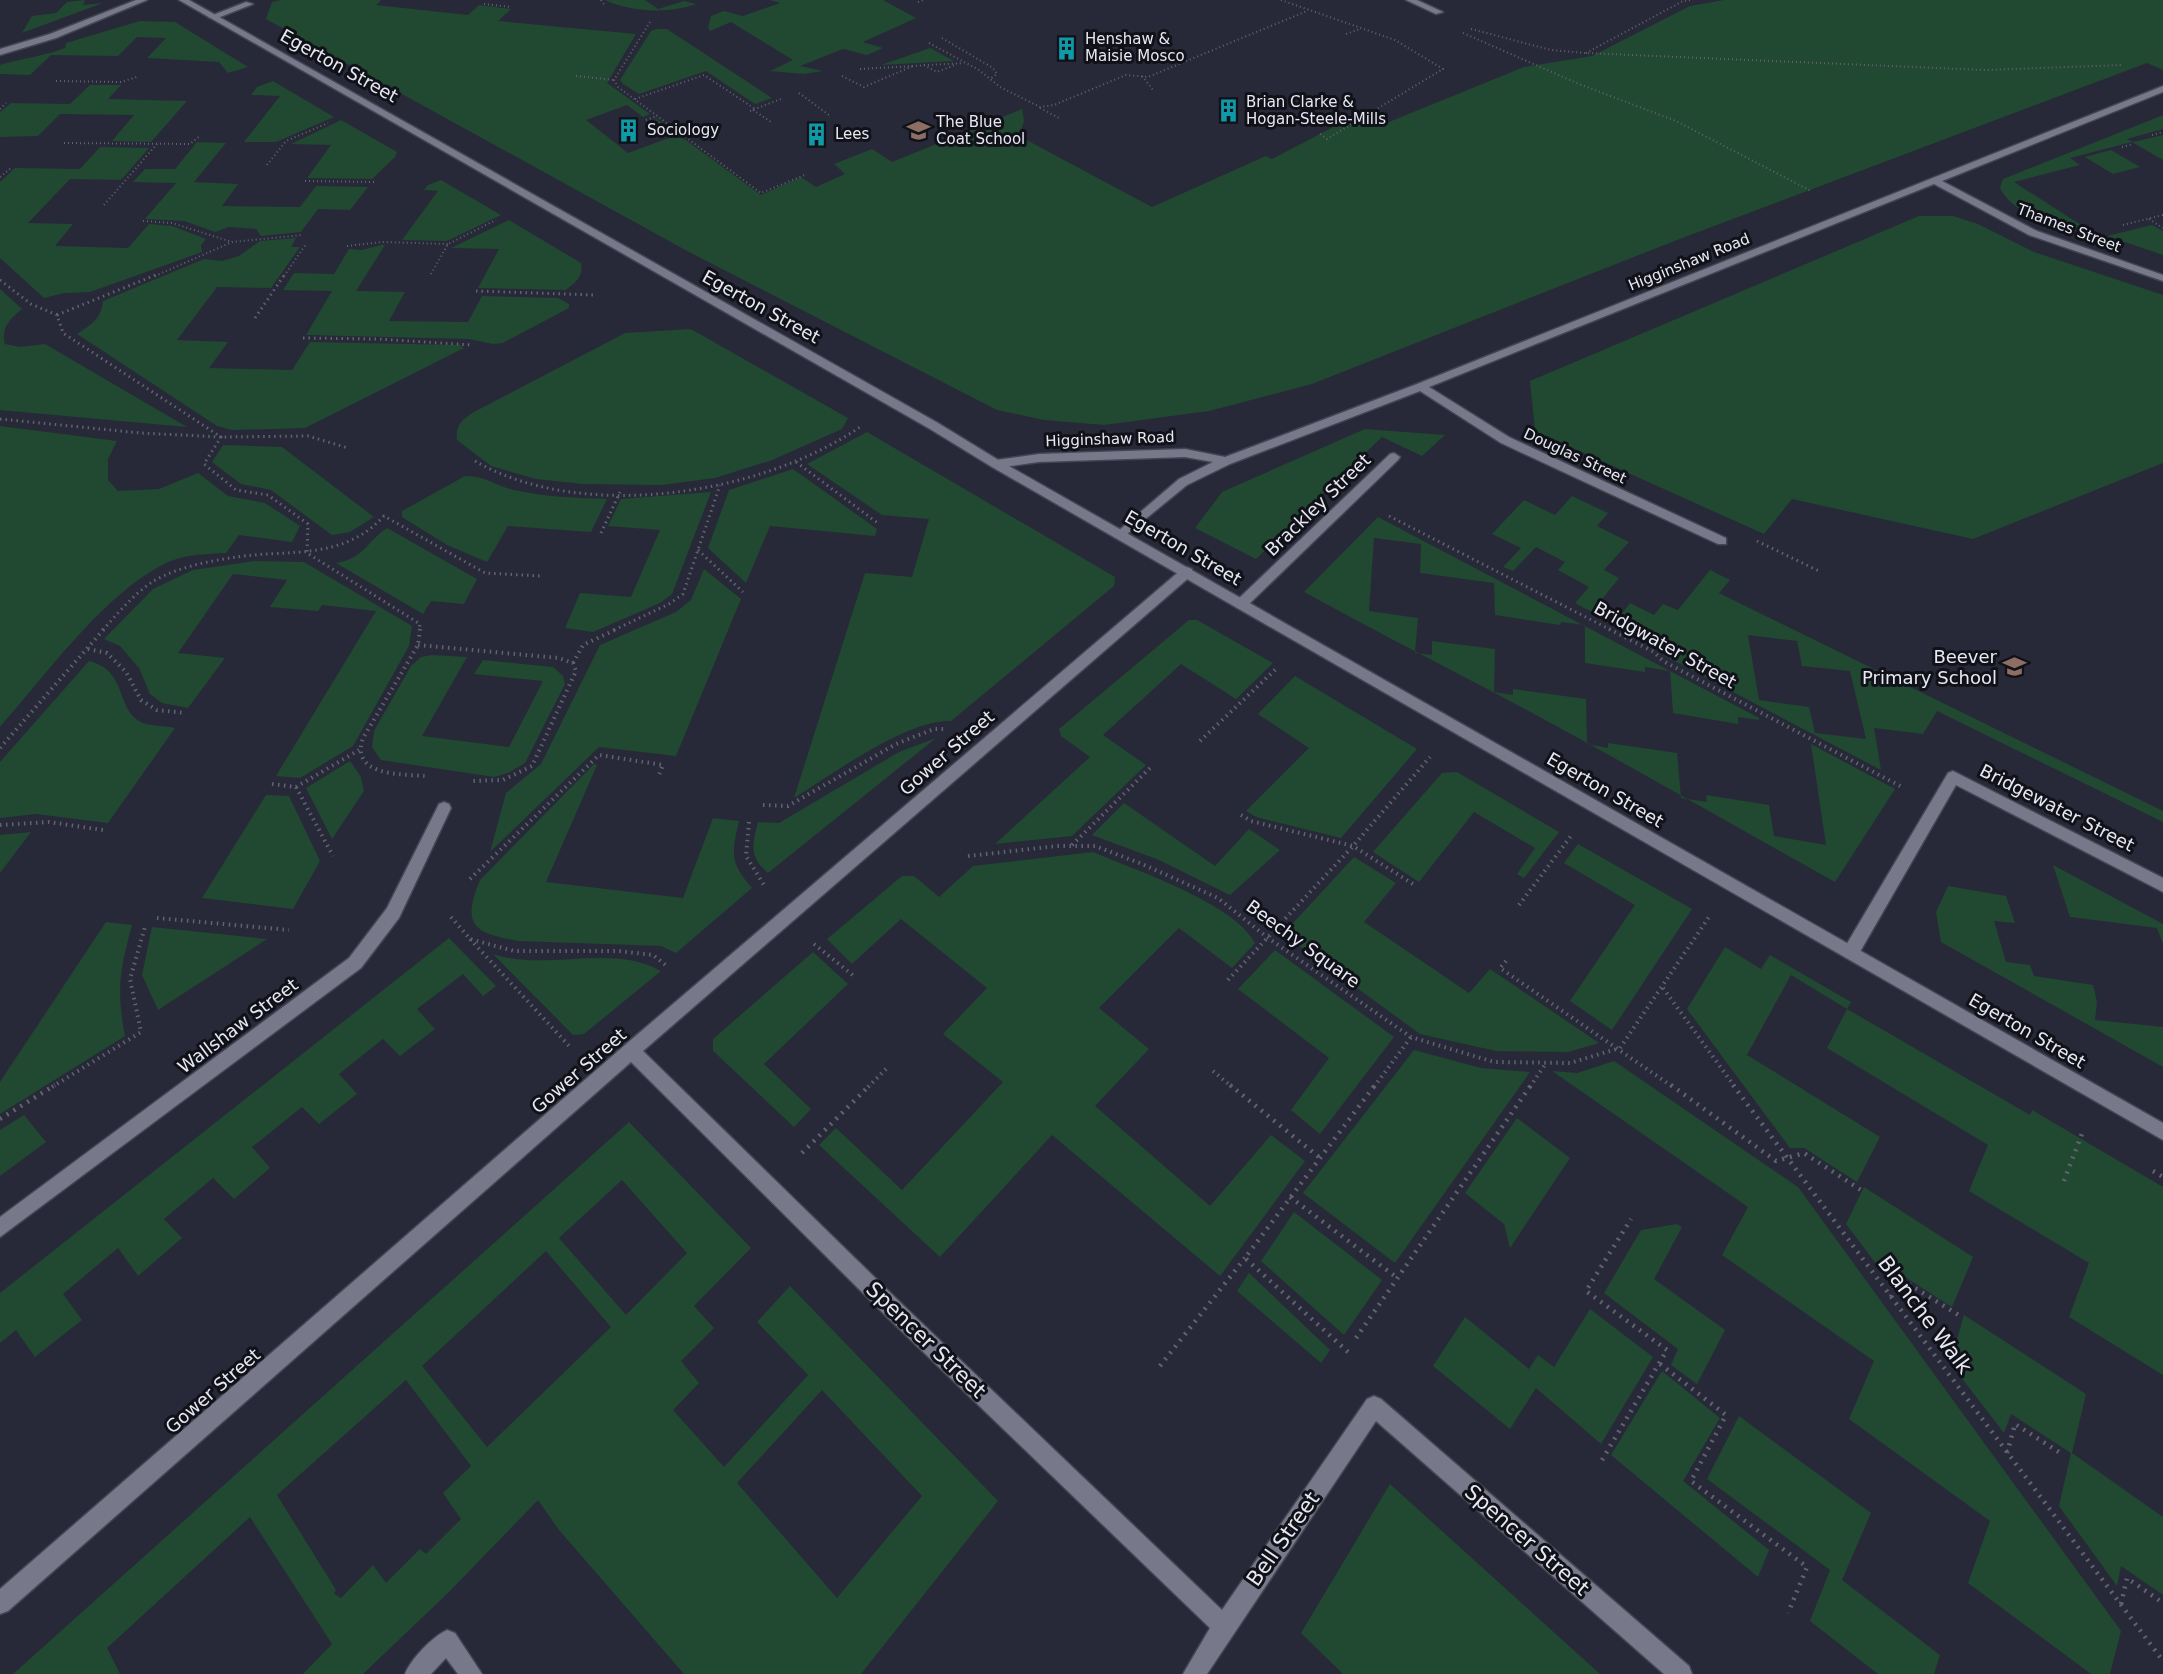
<svg xmlns="http://www.w3.org/2000/svg" width="2163" height="1674" viewBox="0 0 2163 1674" font-family="'DejaVu Sans',sans-serif">
  <style>
    .green { fill: #214831; fill-rule: evenodd }
    .lines { fill: none; stroke-linecap: round; stroke-linejoin: round }
    .service-casing { stroke: #444552; stroke-width: 3 }
    .minor-casing { stroke: #444552; stroke-width: 3 }
    .tertiary-casing { stroke: #444552; stroke-width: 3 }
    .path-far3 { stroke: #616370; stroke-width: 2; stroke-dasharray: 1 3; stroke-linecap: butt }
    .path-far2 { stroke: #616370; stroke-width: 3; stroke-dasharray: 1.5 4; stroke-linecap: butt }
    .path-far1 { stroke: #616370; stroke-width: 4; stroke-dasharray: 1.5 4.5; stroke-linecap: butt }
    .path { stroke: #616370; stroke-width: 4.5; stroke-dasharray: 2 6; stroke-linecap: butt }
    .service { fill: #77798b; fill-rule: evenodd }
    .minor { fill: #77798b; fill-rule: evenodd }
    .tertiary { fill: #77798b; fill-rule: evenodd }
    .labels { text-anchor: middle; stroke-width: 6; stroke-linejoin: round; paint-order: stroke }
    .far-poi-label { font-size: 15px; fill: #e7e8f2; stroke: #111219; text-anchor: start }
    .far-street-label { font-size: 15px; fill: #e7e8f2; stroke: #111219 }
    .street-label { font-size: 18px; fill: #e7e8f2; stroke: #111219 }
    .poi-label { font-size: 18px; fill: #e7e8f2; stroke: #111219; text-anchor: end }
    .near-street-label { font-size: 21px; fill: #e7e8f2; stroke: #111219 }
  </style>
  <rect width="100%" height="100%" fill="#272938"/>
  <g class="green">
    <polygon points="85,0 83,5 103,3 22,33 32,16 56,13 67,2"/>
    <polygon points="281,0 381,0 376,5 468,15 479,5 511,9 498,21 636,34 607,83 650,114 643,117 627,105 586,120 628,153 669,138 648,122 657,119 761,195 801,177 816,187 845,174 834,164 872,149 892,162 1022,109 1024,121 1019,136 1152,207 1266,156 1272,159 1364,111 1384,124 1524,67 1592,56 1690,6 1724,0 2163,0 2163,70 2147,63 1677,240 1312,384 1209,411 1104,425 1044,420 997,410 689,252 266,19 272,2"/>
    <path d="M 605,0 L 645,0 L 658,9 L 684,1 L 696,4 C 669,14 630,12 605,0 Z"/>
    <polygon points="770,0 883,0 916,18 863,42 883,48 867,55 843,49 800,66 823,71 804,74 770,71 793,60 731,22 710,31 708,28 711,16 724,11 743,16 780,3"/>
    <path d="M 140,21 L 175,22 L 248,67 L 228,73 L 219,62 L 147,58 L 166,38 L 137,37 L 118,56 L 51,55 L 30,75 L 0,74 L 0,65 C 20,59 48,55 65,48 L 66,43 Z"/>
    <polygon points="656,29 667,29 772,98 755,104 706,71 639,94 623,84 620,80 651,31"/>
    <polygon points="930,48 954,61 881,65"/>
    <polygon points="273,81 334,117 276,142 244,142 280,96 251,95 257,87"/>
    <polygon points="90,85 121,85 108,99 187,101 151,142 112,141 134,115 60,114 38,136 0,137 0,112 11,103 70,104"/>
    <path d="M 2163,115 L 2163,129 L 2127,139 L 2133,142 L 2163,135 L 2163,160 L 2132,142 L 2070,158 L 2080,165 L 2014,182 L 2087,229 C 2057,227 2015,217 2000,188 L 2003,179 Z"/>
    <polygon points="341,120 397,152 395,157 372,179 307,178 331,145 291,144"/>
    <polygon points="197,142 226,143 194,182 238,184 222,206 300,207 316,186 368,187 350,210 318,209 301,232 261,236 256,229 229,227 215,232 184,221 145,219 176,183 133,182 145,169 175,169"/>
    <polygon points="100,147 149,148 121,180 70,179 28,223 73,224 55,246 128,248 149,224 172,226 206,239 201,245 202,252 90,292 64,293 44,298 0,258 0,182 15,168 80,169"/>
    <polygon points="2111,150 2140,167 2113,174 2085,157"/>
    <polygon points="441,180 501,215 447,241 402,240 438,191 424,190 428,185"/>
    <polygon points="1919,216 1953,216 1978,224 2034,252 2163,295 2163,463 1973,539 1792,499 1764,534 1535,431 1530,381"/>
    <path d="M 509,220 L 581,263 C 584,277 575,282 566,290 L 478,288 L 499,249 L 451,248 Z"/>
    <polygon points="2152,225 2163,231 2163,255 2107,236"/>
    <path d="M 296,238 L 291,247 L 300,247 L 271,288 L 217,287 L 177,340 L 228,342 L 209,368 L 292,370 L 310,342 L 460,345 L 464,348 L 305,428 L 232,430 L 217,426 L 77,334 C 92,324 101,319 103,301 L 204,259 L 222,261 L 239,256 L 260,241 Z"/>
    <polygon points="381,245 385,245 356,291 405,292 389,321 468,322 482,296 558,298 569,304 569,308 503,343 493,344 469,339 306,335 332,291 283,290 294,273 334,274 349,249 362,250"/>
    <path d="M 0,289 L 22,309 C 10,319 1,327 5,344 L 20,347 L 45,344 L 187,427 L 0,410 Z"/>
    <path d="M 691,329 L 848,418 L 842,429 L 772,460 L 715,478 L 662,485 L 583,484 L 536,479 L 491,466 L 457,440 C 455,426 461,421 472,413 L 625,333 Z"/>
    <path d="M 0,426 L 117,441 L 108,459 L 108,480 L 118,491 L 159,489 L 198,473 L 228,496 L 265,503 L 300,526 L 292,542 L 239,535 L 226,553 C 207,554 188,554 171,561 C 109,587 45,676 0,727 Z"/>
    <polygon points="1365,429 1445,435 1422,456 1382,437 1256,559 1195,528 1222,492"/>
    <path d="M 867,432 L 1115,577 L 1114,586 L 951,721 C 907,719 833,774 794,798 L 865,573 L 912,577 L 929,519 L 882,515 L 807,464 Z"/>
    <polygon points="223,445 282,447 374,517 350,532 332,535 271,490 241,484 212,462"/>
    <polygon points="793,469 877,529 875,536 770,526 746,583 708,548 729,490"/>
    <path d="M 465,476 C 484,475 496,486 514,490 C 545,497 576,498 607,499 L 591,532 L 508,526 L 487,562 L 447,545 L 402,517 L 402,511 Z"/>
    <polygon points="711,492 672,594 660,603 593,632 565,628 580,593 631,597 660,530 608,526 621,499"/>
    <path d="M 1572,496 L 1608,513 L 1597,526 L 1629,542 L 1604,570 L 1619,578 L 1599,603 L 1621,615 L 1630,603 L 1654,615 L 1663,604 L 1678,610 L 1710,570 L 1730,580 L 1719,593 L 2163,811 L 2163,822 L 1937,711 L 1923,734 L 1874,728 L 1881,770 L 1665,656 L 1668,652 L 1575,603 L 1589,587 L 1558,570 L 1565,562 L 1536,547 L 1513,571 L 1503,567 L 1521,548 L 1492,534 L 1524,500 L 1555,515 ZM 1748,635 L 1797,641 L 1802,666 L 1850,671 L 1866,739 L 1815,733 L 1809,707 L 1759,700 Z"/>
    <path d="M 1378,517 L 1759,718 L 1759,720 L 1738,717 L 1738,724 L 1673,713 L 1670,671 L 1645,667 L 1645,672 L 1585,663 L 1585,625 L 1561,622 L 1560,625 L 1495,615 L 1494,583 L 1420,573 L 1421,544 L 1374,538 L 1369,611 L 1418,618 L 1415,653 L 1432,655 L 1432,641 L 1495,649 L 1494,692 L 1513,695 L 1513,689 L 1586,699 L 1587,744 L 1608,748 L 1608,743 L 1677,753 L 1681,798 L 1707,802 L 1706,795 L 1769,805 L 1774,836 L 1826,845 L 1811,744 L 1895,789 L 1835,882 C 1722,819 1608,753 1493,692 C 1430,659 1366,626 1304,592 Z"/>
    <path d="M 387,528 L 477,579 L 464,604 L 431,601 L 423,614 L 336,563 C 365,558 366,542 387,528 Z"/>
    <polygon points="255,561 304,562 412,626 409,646 353,746 300,778 276,776 376,611 322,605 318,611 270,607 287,580 233,574 178,653 225,658 188,708 162,703 150,694 139,668 120,646 104,639 153,589 193,570"/>
    <polygon points="704,569 741,599 676,756 599,747 490,852 506,793 541,764 600,645 676,612 691,600"/>
    <polygon points="1189,620 1197,620 1273,663 1236,699 1181,664 1103,735 1146,765 1072,836 995,844 1090,757 1061,736 1059,729"/>
    <polygon points="432,655 467,657 422,736 509,747 543,681 474,674 483,660 553,667 563,676 565,684 525,763 508,773 494,777 381,760 372,747 374,731 411,666 421,657"/>
    <path d="M 89,661 C 130,671 114,714 146,724 C 155,726 166,726 175,728 L 108,823 L 36,814 L 0,818 L 0,762 Z"/>
    <polygon points="1295,676 1417,749 1341,838 1256,817 1246,811 1309,748 1258,714"/>
    <path d="M 936,738 L 768,873 C 749,857 752,845 758,822 L 779,823 L 899,752 Z"/>
    <polygon points="350,761 361,777 364,791 332,839 306,788"/>
    <path d="M 594,764 L 597,765 L 546,882 L 683,898 L 713,818 L 739,821 C 732,853 729,862 752,888 L 676,953 L 661,946 L 519,941 C 474,933 461,926 480,880 Z"/>
    <polygon points="1457,772 1559,832 1524,878 1517,874 1535,848 1474,812 1419,882 1373,852 1442,773"/>
    <polygon points="266,795 289,796 320,861 293,909 202,898"/>
    <polygon points="1124,803 1215,866 1249,829 1280,850 1230,895 1159,860 1092,835"/>
    <polygon points="31,832 0,873 0,835"/>
    <polygon points="1578,844 1692,909 1612,1030 1570,1001 1635,905 1564,863"/>
    <path d="M 1093,852 C 1135,870 1234,903 1255,943 L 1232,968 L 1179,928 L 1099,1008 L 1149,1049 L 1095,1106 L 1210,1206 L 1271,1135 L 1305,1161 L 1220,1276 L 1052,1135 L 940,1257 L 819,1145 L 836,1128 L 902,1190 L 1003,1082 L 943,1034 L 987,988 L 901,919 L 852,964 L 827,939 L 902,876 L 914,876 L 939,897 L 973,866 Z"/>
    <polygon points="1354,857 1396,883 1364,922 1469,993 1490,969 1599,1043 1568,1052 1496,1051 1420,1034 1283,934"/>
    <polygon points="2053,865 2163,924 2163,944 2157,928 2070,917"/>
    <polygon points="1948,886 2006,896 2015,923 1994,921 2006,962 2030,965 2034,976 2093,985 2097,1002 2095,1020 2163,1027 2163,1067 1941,942 1936,912"/>
    <path d="M 106,922 L 132,925 C 120,970 116,988 125,1036 L 0,1114 L 0,1082 Z"/>
    <polygon points="152,927 267,939 158,1010 142,975"/>
    <polygon points="449,938 496,986 483,996 463,974 417,1009 435,1029 400,1056 383,1039 339,1074 357,1094 319,1124 302,1107 252,1147 270,1168 234,1199 213,1178 164,1219 182,1238 138,1276 118,1248 63,1294 82,1320 35,1357 16,1330 0,1343 0,1293"/>
    <polygon points="1725,947 1761,969 1770,955 1851,1002 1847,1009 2030,1115 2032,1110 2163,1187 2163,1375 2069,1317 2089,1263 1969,1191 1988,1145 1827,1048 1847,1009 1791,975 1747,1055 1880,1137 1857,1182 1804,1148 1790,1148 1687,1009"/>
    <polygon points="1275,950 1394,1037 1320,1134 1291,1110 1329,1058 1238,989"/>
    <polygon points="813,952 848,984 764,1064 811,1109 794,1127 713,1051 713,1039"/>
    <path d="M 493,954 C 547,972 611,943 661,971 L 584,1034 L 573,1035 Z"/>
    <polygon points="1414,1050 1481,1068 1530,1072 1395,1263 1303,1193"/>
    <polygon points="1614,1061 1798,1187 2121,1631 2110,1674 2091,1674 1968,1583 1990,1521 1849,1419 1874,1361 1722,1255 1748,1207 1552,1071 1577,1073"/>
    <polygon points="24,1115 46,1142 0,1176 0,1130"/>
    <polygon points="1517,1118 1570,1158 1510,1248 1504,1224 1465,1193"/>
    <path d="M 629,1122 L 751,1248 L 694,1306 L 714,1328 L 681,1361 L 699,1383 L 673,1410 L 724,1467 L 808,1375 L 757,1322 L 790,1286 L 998,1501 L 861,1674 L 684,1674 L 559,1530 L 538,1500 L 449,1592 L 363,1674 L 303,1674 L 332,1644 L 250,1517 L 107,1648 L 120,1674 L 13,1674 ZM 622,1180 L 687,1253 L 626,1315 L 559,1238 ZM 546,1251 L 611,1327 L 487,1447 L 422,1366 ZM 406,1380 L 471,1466 L 443,1493 L 461,1519 L 426,1554 L 420,1549 L 386,1583 L 373,1565 L 341,1598 L 334,1594 L 336,1590 L 277,1495 ZM 822,1390 L 922,1496 L 837,1598 L 737,1483 Z"/>
    <polygon points="1864,1187 1973,1257 1952,1307 1894,1270 1889,1281 1846,1224"/>
    <polygon points="1294,1212 1382,1280 1344,1335 1261,1261"/>
    <polygon points="1677,1224 1682,1227 1654,1279 1725,1330 1697,1384 1671,1365 1678,1349 1604,1293 1641,1230"/>
    <polygon points="1249,1273 1330,1350 1321,1363 1237,1291"/>
    <polygon points="1590,1309 1653,1357 1601,1444 1536,1388 1510,1429 1433,1366 1465,1317 1529,1369 1538,1355 1554,1367"/>
    <polygon points="1964,1315 2086,1394 2072,1453 2163,1517 2163,1595 2121,1566 2117,1586 2059,1506 2071,1453 2011,1414 2004,1433 1950,1363"/>
    <polygon points="1662,1371 1720,1418 1683,1481 1769,1550 1758,1577 1611,1455"/>
    <polygon points="1739,1416 1871,1513 1842,1580 1940,1655 1934,1674 1878,1674 1810,1621 1830,1570 1707,1479"/>
    <polygon points="1390,1484 1600,1674 1343,1674 1301,1633"/>
  </g>
  <g class="lines">
    <defs>
      <g id="service">
        <polygon points="246,2 253,4 215,19 208,17"/>
        <path d="M 447,1630 L 455,1633 L 482,1674 L 458,1674 L 446,1658 L 431,1674 L 405,1674 C 411,1659 432,1637 447,1630 Z"/>
      </g>
      <g id="minor">
        <polygon points="136,0 147,0 56,38 0,55 0,49 50,34"/>
        <polygon points="1406,0 1417,0 1443,12 1436,14"/>
        <polygon points="2163,86 2163,92 1942,181 2037,231 2163,275 2163,281 2029,235 1934,184 1429,387 1509,437 1726,538 1726,544 1718,544 1501,443 1420,391 1230,464 1187,485 1121,539 1117,538 1117,532 1179,479 1213,462 1185,457 1039,462 996,468 990,464 996,460 1039,454 1185,449 1225,457 1417,384"/>
        <polygon points="1394,453 1400,457 1398,460 1246,607 1236,607 1234,604 1236,601 1390,454"/>
        <polygon points="1187,567 1192,569 1192,575 643,1051 903,1305 1222,1610 1367,1399 1374,1396 1381,1399 1689,1666 1692,1674 1664,1674 1376,1421 1207,1674 1183,1674 1210,1628 889,1319 631,1062 8,1611 0,1614 0,1589 625,1045 1182,569"/>
        <polygon points="1953,771 2163,878 2163,892 1956,785 1857,957 1851,959 1845,957 1843,952 1845,947 1948,773"/>
        <polygon points="444,802 449,804 451,808 399,918 361,968 0,1237 0,1217 349,958 387,908 439,804"/>
      </g>
      <polygon id="tertiary" points="179,0 189,0 938,423 1000,461 2163,1123 2163,1140 992,467 930,429"/>
    </defs>
    <use href="#service" class="service-casing"/>
    <use href="#minor" class="minor-casing"/>
    <use href="#tertiary" class="tertiary-casing"/>
    <g class="path-far3">
      <polyline points="601,0 605,6"/>
      <polyline points="1281,0 1395,40 1443,69 1327,139 1319,133"/>
      <polyline points="918,2 923,0"/>
      <polyline points="484,4 511,7"/>
      <polyline points="650,22 614,80 618,87 761,193 807,174"/>
      <polyline points="1471,29 1551,50 1585,53 1984,70 2123,65"/>
      <polyline points="1463,33 1579,84 1676,121 1811,191"/>
      <polyline points="1346,34 1360,29"/>
      <polyline points="942,38 993,68 997,74 990,79"/>
      <polyline points="929,43 979,70 1000,87 1040,107 1054,105 1126,75 1148,77 1307,11"/>
      <polyline points="1586,53 1683,1 1690,0"/>
      <polyline points="924,65 937,72 955,65"/>
      <polyline points="860,69 964,63"/>
      <polyline points="576,76 614,80"/>
      <polyline points="842,76 864,87 913,66"/>
      <polyline points="1142,76 1153,90"/>
      <polyline points="56,81 121,82 137,77"/>
      <polyline points="799,93 829,115"/>
      <polyline points="635,99 704,75 755,109"/>
      <polyline points="1040,108 1061,119"/>
      <polyline points="0,109 6,103"/>
      <polyline points="753,110 771,122"/>
      <polyline points="750,111 781,99"/>
      <polyline points="646,120 657,116"/>
      <polyline points="2152,135 2163,132"/>
      <polyline points="64,143 190,144 200,136"/>
      <polyline points="2122,147 2133,144"/>
      <polyline points="267,165 286,141 328,123"/>
      <polyline points="0,177 11,168"/>
      <polyline points="305,181 377,182"/>
      <polyline points="104,205 157,144"/>
      <polyline points="2149,219 2163,228"/>
      <polyline points="143,221 172,223 232,242"/>
      <polyline points="2123,225 2163,215"/>
      <polyline points="347,246 382,242 448,244"/>
      <polyline points="431,274 448,244 496,220"/>
      <polyline points="155,276 232,242 303,235"/>
      <polyline points="284,276 306,244"/>
    </g>
    <g class="path-far2">
      <polyline points="0,280 31,304 57,315 63,333 221,437 204,464 236,490 268,495 308,524 307,553 420,624 419,630"/>
      <polyline points="476,291 595,295"/>
      <polyline points="57,315 158,274"/>
      <polyline points="255,318 285,274"/>
      <polyline points="303,338 378,339 472,345"/>
      <polyline points="0,419 141,433 221,437 308,436 348,448"/>
      <path d="M 475,461 C 582,523 761,495 860,427"/>
      <polyline points="796,462 879,524"/>
      <polyline points="1389,516 1611,630"/>
      <polyline points="601,533 620,492"/>
      <polyline points="1757,541 1821,572"/>
      <polyline points="698,550 743,592"/>
      <path d="M 103,630 C 117,614 134,594 152,582 C 181,564 233,556 267,554 C 311,552 352,551 384,516 L 485,573 L 541,576"/>
      <polyline points="614,630 669,604 683,594 720,485"/>
    </g>
    <g class="path-far1">
      <path d="M 420,629 L 418,645 L 363,738 C 350,776 400,774 425,776"/>
      <polyline points="1609,629 1654,652 1663,661 1902,787"/>
      <polyline points="418,645 559,658 573,663 576,671 532,766 503,780 472,781"/>
      <polyline points="88,649 107,653 126,672 141,700 157,710 185,713"/>
      <polyline points="573,663 583,645 617,629"/>
      <polyline points="1200,741 1277,668"/>
      <polyline points="0,748 104,629"/>
      <polyline points="272,784 296,787 359,750"/>
      <polyline points="296,787 333,856"/>
      <polyline points="763,805 788,806 896,744 934,729 944,729"/>
      <polyline points="1241,815 1251,821 1353,846 1416,886"/>
      <polyline points="749,822 746,856 764,885"/>
      <polyline points="0,825 49,822 103,830"/>
      <polyline points="1072,845 1150,768"/>
      <polyline points="968,856 1057,846 1095,846 1142,864 1218,898 1268,938 1411,1037 1494,1062 1570,1063 1620,1048"/>
      <polyline points="470,879 599,755 663,765 659,775"/>
      <polyline points="1519,905 1571,836"/>
      <polyline points="451,917 470,939 514,951 619,951 653,955 668,967"/>
      <polyline points="157,918 289,930"/>
      <polyline points="470,939 571,1048"/>
      <polyline points="814,944 855,977"/>
      <polyline points="1506,961 1500,968 1673,1087"/>
      <polyline points="1228,980 1353,846 1430,757"/>
      <polyline points="1663,988 1735,1087"/>
      <polyline points="1620,1048 1709,917"/>
      <polyline points="1213,1071 1232,1087"/>
      <polyline points="52,1087 141,1032 130,979 145,927"/>
      <polyline points="868,1087 887,1068"/>
      <polyline points="1374,1087 1411,1037"/>
      <polyline points="1530,1087 1546,1063"/>
    </g>
    <g class="path">
      <polyline points="1230,1085 1320,1158"/>
      <polyline points="1671,1085 1776,1161 1804,1153 1861,1190"/>
      <polyline points="1733,1085 2163,1661"/>
      <polyline points="0,1119 55,1085"/>
      <polyline points="802,1153 870,1085"/>
      <polyline points="2153,1171 2163,1177"/>
      <polyline points="2064,1181 2083,1131"/>
      <polyline points="1290,1197 1396,1277"/>
      <polyline points="1891,1297 1899,1278 1960,1316"/>
      <polyline points="1356,1338 1531,1085"/>
      <polyline points="1348,1352 1245,1258 1375,1085"/>
      <polyline points="1660,1364 1726,1415 1691,1481 1807,1567 1788,1613"/>
      <polyline points="1160,1366 1245,1258"/>
      <polyline points="2007,1453 2015,1424 2062,1454"/>
      <polyline points="1602,1460 1667,1350 1586,1291 1631,1219"/>
      <polyline points="2121,1604 2127,1578 2163,1603"/>
    </g>
    <use href="#service" class="service"/>
    <use href="#minor" class="minor"/>
    <use href="#tertiary" class="tertiary"/>
  </g>
  <defs>
    <symbol id="building-bare" viewBox="-9 -9 18 18"><path d="M-4-6H4V6H1V3H-1V6H-4ZM-2.5-4.3h1.7v1.8h-1.7ZM.8-4.3h1.7v1.8H.8ZM-2.5-1h1.7V.8h-1.7ZM.8-1h1.7V.8H.8Z" fill="#0f9aa8" stroke="#111219" stroke-width="2.5" paint-order="stroke"/></symbol>
    <symbol id="school-bare" viewBox="-9 -9 18 18"><path d="M0-5L7-2L0 1L-7-2ZM-4 1L0 2.5L4 1V4Q0 6-4 4Z" fill="#8d6e63" stroke="#111219" stroke-width="2.5" paint-order="stroke"/></symbol>
  </defs>
  <g fill-rule="evenodd">
    <use href="#building-bare" x="1050" y="32" width="33" height="33"/>
    <use href="#building-bare" x="1212" y="94" width="33" height="33"/>
    <use href="#building-bare" x="612" y="114" width="33" height="33"/>
    <use href="#school-bare" x="902" y="114" width="33" height="33"/>
    <use href="#building-bare" x="800" y="118" width="33" height="33"/>
    <use href="#school-bare" x="1998" y="650" width="33" height="33"/>
  </g>
  <g class="labels">
    <g class="far-poi-label">
      <text x="1085" y="44">Henshaw &amp;<tspan x="1085" dy="17">Maisie Mosco</tspan></text>
      <text x="1246" y="107">Brian Clarke &amp;<tspan x="1246" dy="17">Hogan-Steele-Mills</tspan></text>
      <text x="936" y="127">The Blue<tspan x="936" dy="17">Coat School</tspan></text>
      <text x="647" y="135">Sociology</text>
      <text x="835" y="139">Lees</text>
    </g>
    <g class="far-street-label">
      <text transform="translate(2069 228) rotate(21)" y="5">Thames Street</text>
      <text transform="translate(1689 262) rotate(-22)" y="5">Higginshaw Road</text>
      <text transform="translate(1110 439) rotate(-2)" y="5">Higginshaw Road</text>
      <text transform="translate(1575 456) rotate(25)" y="5">Douglas Street</text>
    </g>
    <g class="street-label">
      <text transform="translate(339 66) rotate(29)" y="6">Egerton Street</text>
      <text transform="translate(761 307) rotate(29)" y="6">Egerton Street</text>
      <text transform="translate(1318 505) rotate(-44)" y="6">Brackley Street</text>
      <text transform="translate(1183 548) rotate(30)" y="6">Egerton Street</text>
      <text transform="translate(1665 645) rotate(29)" y="6">Bridgwater Street</text>
      <text transform="translate(947 753) rotate(-41)" y="6">Gower Street</text>
      <text transform="translate(1605 790) rotate(30)" y="6">Egerton Street</text>
      <text transform="translate(2057 808) rotate(27)" y="6">Bridgewater Street</text>
      <text transform="translate(1303 944) rotate(36)" y="6">Beechy Square</text>
      <text transform="translate(238 1026) rotate(-37)" y="6">Wallshaw Street</text>
      <text transform="translate(2027 1031) rotate(30)" y="6">Egerton Street</text>
      <text transform="translate(579 1071) rotate(-41)" y="6">Gower Street</text>
      <text transform="translate(213 1391) rotate(-41)" y="6">Gower Street</text>
    </g>
    <g class="poi-label">
      <text x="1997" y="663">Beever<tspan x="1997" dy="21">Primary School</tspan></text>
    </g>
    <g class="near-street-label">
      <text transform="translate(1925 1315) rotate(53)" y="7">Blanche Walk</text>
      <text transform="translate(926 1340) rotate(44)" y="7">Spencer Street</text>
      <text transform="translate(1283 1539) rotate(-55)" y="7">Bell Street</text>
      <text transform="translate(1527 1540) rotate(41)" y="7">Spencer Street</text>
    </g>
  </g>
</svg>
